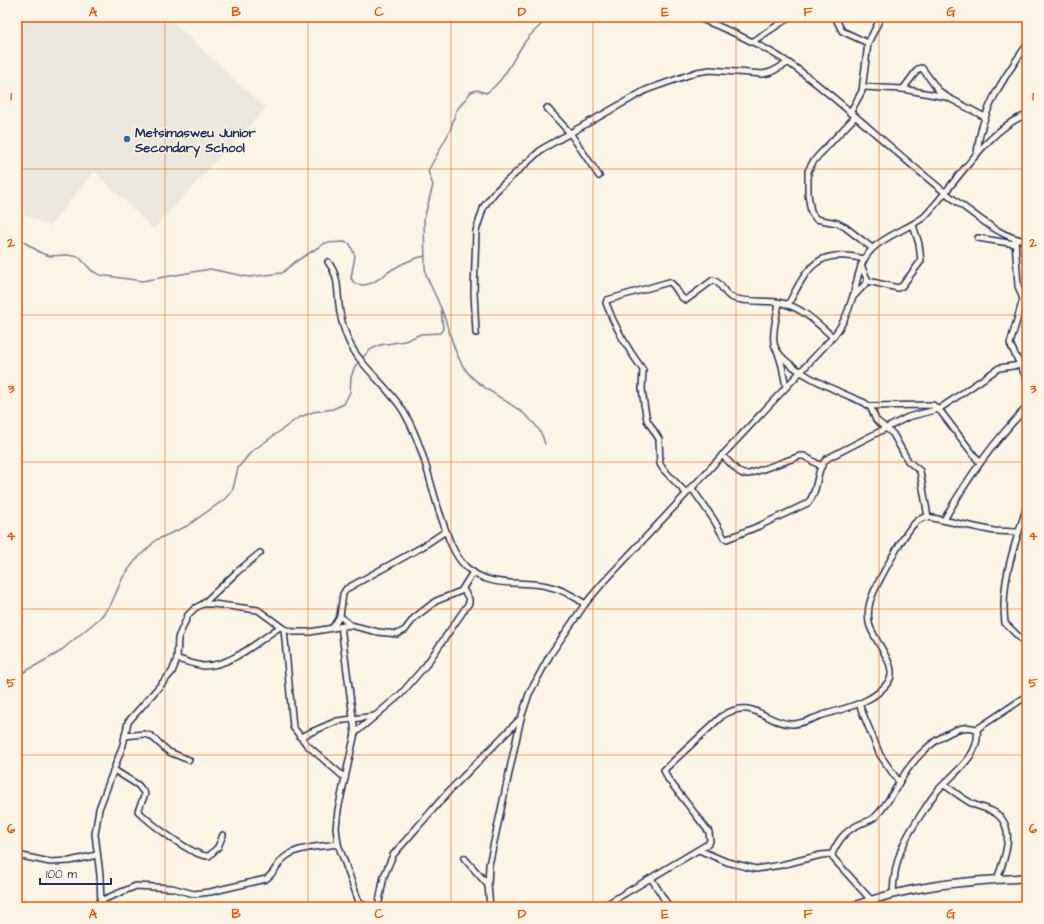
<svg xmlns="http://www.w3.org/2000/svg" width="1044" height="924" viewBox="0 0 1044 924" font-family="'Architects Daughter',sans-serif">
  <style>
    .built { fill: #ece7dc }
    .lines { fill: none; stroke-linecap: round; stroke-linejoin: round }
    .stream { stroke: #767f94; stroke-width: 1.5 }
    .minor-casing { stroke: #1b2f5e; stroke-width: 8 }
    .major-casing { stroke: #1b2f5e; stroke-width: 10 }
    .minor { stroke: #fcf5e5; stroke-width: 5 }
    .major { stroke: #fcf5e5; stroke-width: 7 }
    .grid { fill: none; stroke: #e8590c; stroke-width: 1; stroke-opacity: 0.55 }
    .poi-dot { fill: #1f6fb2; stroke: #fcf5e5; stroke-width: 1.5 }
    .labels { text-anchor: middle; stroke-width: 3; stroke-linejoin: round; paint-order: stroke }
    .poi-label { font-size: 13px; font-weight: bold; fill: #1b2f5e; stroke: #fcf5e5; text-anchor: start }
    .neatline { fill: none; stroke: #e8590c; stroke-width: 1.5 }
    .grid-label { font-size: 13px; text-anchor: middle; font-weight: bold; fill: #e8590c }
  </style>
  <rect width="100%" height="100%" fill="#fcf5e5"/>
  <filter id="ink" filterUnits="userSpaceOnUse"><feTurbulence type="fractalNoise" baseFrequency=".025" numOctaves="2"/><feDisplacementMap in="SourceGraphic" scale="8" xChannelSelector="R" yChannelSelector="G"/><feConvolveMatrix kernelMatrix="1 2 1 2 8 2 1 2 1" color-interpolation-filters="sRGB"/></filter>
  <g filter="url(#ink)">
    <polygon class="built" points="17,17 167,17 266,108 153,229 94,171 50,226 17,211"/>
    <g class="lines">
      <g class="stream">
        <path d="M 17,241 L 24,242 L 41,253 L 50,256 L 67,255 L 79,257 L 92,271 L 100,275 L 142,281 L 210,269 L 249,277 L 282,273 L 295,262 L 325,243 L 344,242 L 350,244 L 355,256 L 351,278 L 354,283 C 370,290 381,276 393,269 C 403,263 414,258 425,256"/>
        <path d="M 441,308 C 450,329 453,355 468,373 C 489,398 537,409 545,444"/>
        <path d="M 361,359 L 370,350 L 380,345 L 405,341 L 421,334 L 440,333 L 443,329 L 441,308 L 426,275 L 425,266 L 424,219 L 433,185 L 428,171 L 450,131 L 456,111 L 471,92 L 477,90 L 486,93 C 503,83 513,59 524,43 C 532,32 540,25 551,17"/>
        <polyline points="17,679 24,672 58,653 100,618 111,604 123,577 135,561 156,540 187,526 225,499 233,489 238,468 251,452 298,418 313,412 333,409 344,404 350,392 351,377 355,366 359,362"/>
      </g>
      <defs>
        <g id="minor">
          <path d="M 696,17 C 732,31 770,48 800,71 C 857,114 907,165 964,207 C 983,221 1003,238 1027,241"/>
          <polyline points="835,17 842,31 868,43"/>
          <polyline points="752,42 790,17"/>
          <polyline points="863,87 903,89 918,69 922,68 938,90 947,97 985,117"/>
          <polyline points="903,89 946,97"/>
          <polyline points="547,108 570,133 599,176"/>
          <polyline points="850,113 862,91 868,43 881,17"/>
          <polyline points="855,117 819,155 813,162 808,171 808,194 811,212 816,219 837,223 845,227 872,248"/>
          <path d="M 977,154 C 980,113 1003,78 1027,45"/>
          <polyline points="978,238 1015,244"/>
          <polyline points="1015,239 1018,286 1023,299 1010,344 1027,379"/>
          <path d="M 328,262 C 339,276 337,289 339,305 C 340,316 343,327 347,337 C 357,365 391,388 405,414 C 422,444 429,478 439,511 C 446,530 451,552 466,567 C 490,589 519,580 547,586 C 561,589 573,595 585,604"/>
          <polyline points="861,265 868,281"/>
          <polyline points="854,296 868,281 898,288 902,286 921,261 919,244 913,225"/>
          <path d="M 779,303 C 777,315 772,331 774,343 C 778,368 844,394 865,403 L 871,408 L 876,420 L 893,434 L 908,461 L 920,471 L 928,517"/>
          <path d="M 788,305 C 808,266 817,248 864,259"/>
          <polyline points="476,333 474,292 476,231 484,206 496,191 542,149 646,90 697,72 710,70 763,74 771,72 788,63"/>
          <polyline points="778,353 782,366 786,387"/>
          <polyline points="869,406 933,405 941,412 980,463"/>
          <polyline points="722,455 738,471 743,474 749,474 800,456 804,456 821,466"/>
          <path d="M 691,487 L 714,520 L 724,538 L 727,539 L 759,526 L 808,503 C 820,490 814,469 828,458 L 908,417 L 939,409 L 999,368 L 1020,365"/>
          <path d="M 686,493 L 663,469 L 660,464 L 659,439 L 647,420 L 644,404 L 642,389 L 643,370 C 627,348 615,328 606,303 L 607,300 L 669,282 C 678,286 677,297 686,300 L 713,280 C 723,283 723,295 733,298 C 749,303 766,300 782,303 C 803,308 818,324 833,337"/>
          <path d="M 1027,506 C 1015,544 1000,582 1005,623 L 1027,645"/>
          <path d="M 944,520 C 967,479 994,441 1027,407"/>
          <polyline points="203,604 237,572 260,553"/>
          <polyline points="340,616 350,625"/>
          <polyline points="341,626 355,733 338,810 336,828 338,844 359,902 367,907"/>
          <polyline points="333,627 340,616 343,594 346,589 422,547 446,531"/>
          <polyline points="284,629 293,727 307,745 345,778"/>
          <path d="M 177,659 C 186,661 195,665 204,666 C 232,666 258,641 280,627"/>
          <polyline points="859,704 880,755 899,782"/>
          <polyline points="355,733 401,694 426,665 469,603 469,599 463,589"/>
          <polyline points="125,736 144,734 151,736 169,752 189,760"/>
          <polyline points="300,737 337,721 375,716"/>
          <path d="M 114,770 L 138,785 L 145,794 L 138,811 C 150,823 193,857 209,856 L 218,847 L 223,835"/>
          <path d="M 944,785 C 954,791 964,800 975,805 C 983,808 991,809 998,815 C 1016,830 1004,861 997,879"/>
          <polyline points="699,850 727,862 756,869 781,865 821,855 832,854"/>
          <polyline points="17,855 50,862 70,861 97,855"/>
          <polyline points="464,858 488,885"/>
          <polyline points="651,878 669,907"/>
          <path d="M 893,894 C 894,858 904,839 924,810 C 928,803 933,796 938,790 C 955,772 981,755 977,729"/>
          <path d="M 871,900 L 833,858 L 832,854 C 839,839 845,831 860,824 C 866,822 872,820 876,816 C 886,806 892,795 899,783 C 910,763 929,742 951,732 C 960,728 967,726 977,729 L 1027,696"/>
          <path d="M 100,901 L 136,886 L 172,888 L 194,894 L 210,892 L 266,879 C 274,874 277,864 284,858 C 298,846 321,847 338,844"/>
          <polyline points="101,907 100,875 95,834 99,809 123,745 128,722 172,672 177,659 178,638 188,615 195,608 203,604 213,604 258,610 284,629 293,632 310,632 350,625 378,632 397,634 405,630 414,618 436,601 461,591 473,572"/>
          <polyline points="378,907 384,876 393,855 449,791 521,718"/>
          <path d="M 490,907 L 488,885 L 489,865 L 521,718 L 529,694 L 550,655 L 585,604 L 602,584 L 833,337 C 842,326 848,313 852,299 C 858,281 858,263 872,249 C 886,235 908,229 924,217 C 952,189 990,125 1027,115"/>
          <path d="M 602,907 L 708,844 L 710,841 L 709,832 L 668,779 L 664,770 L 722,716 C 753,696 764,723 791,724 C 800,725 811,719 820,716 C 843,708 874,704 889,681 C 899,666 872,639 869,623 C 868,616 868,609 870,602 C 874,588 904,533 915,523 C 919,519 922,517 928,517 L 994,531 L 1019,532"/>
        </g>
        <path id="major" d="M 851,907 C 907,886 967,880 1027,878"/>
      </defs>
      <use href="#minor" class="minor-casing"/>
      <use href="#major" class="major-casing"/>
      <use href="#minor" class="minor"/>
      <use href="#major" class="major"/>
    </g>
  </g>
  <path class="grid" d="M 165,17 L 165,907M 308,17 L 308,907M 451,17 L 451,907M 593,17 L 593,907M 736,17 L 736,907M 879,17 L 879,907M 17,169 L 1027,169M 17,315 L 1027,315M 17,462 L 1027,462M 17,609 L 1027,609M 17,755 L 1027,755"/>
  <circle class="poi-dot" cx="127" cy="139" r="4"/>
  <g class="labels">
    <g class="poi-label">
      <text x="135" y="137">Metsimasweu Junior<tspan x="135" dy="15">Secondary School</tspan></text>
    </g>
  </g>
  <rect width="1044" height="924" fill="none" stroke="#fcf5e5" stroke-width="44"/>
  <path d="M40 878v6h71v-6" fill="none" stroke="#1b2f5e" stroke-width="2"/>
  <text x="46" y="878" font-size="12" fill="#1b2f5e" stroke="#fcf5e5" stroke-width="3" paint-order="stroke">100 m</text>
  <rect x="22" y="22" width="1000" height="880" class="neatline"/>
  <g class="grid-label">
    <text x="93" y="16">A</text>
    <text x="236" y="16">B</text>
    <text x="379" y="16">C</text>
    <text x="522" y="16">D</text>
    <text x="665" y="16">E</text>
    <text x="808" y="16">F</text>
    <text x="951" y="16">G</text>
    <text x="11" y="100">1</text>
    <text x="1033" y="100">1</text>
    <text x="11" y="247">2</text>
    <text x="1033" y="247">2</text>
    <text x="11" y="393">3</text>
    <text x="1033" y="393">3</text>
    <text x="11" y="540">4</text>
    <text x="1033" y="540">4</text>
    <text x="11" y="687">5</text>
    <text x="1033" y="687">5</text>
    <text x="11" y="833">6</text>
    <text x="1033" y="833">6</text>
    <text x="93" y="918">A</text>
    <text x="236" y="918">B</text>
    <text x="379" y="918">C</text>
    <text x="522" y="918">D</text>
    <text x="665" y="918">E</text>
    <text x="808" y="918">F</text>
    <text x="951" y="918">G</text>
  </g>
</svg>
